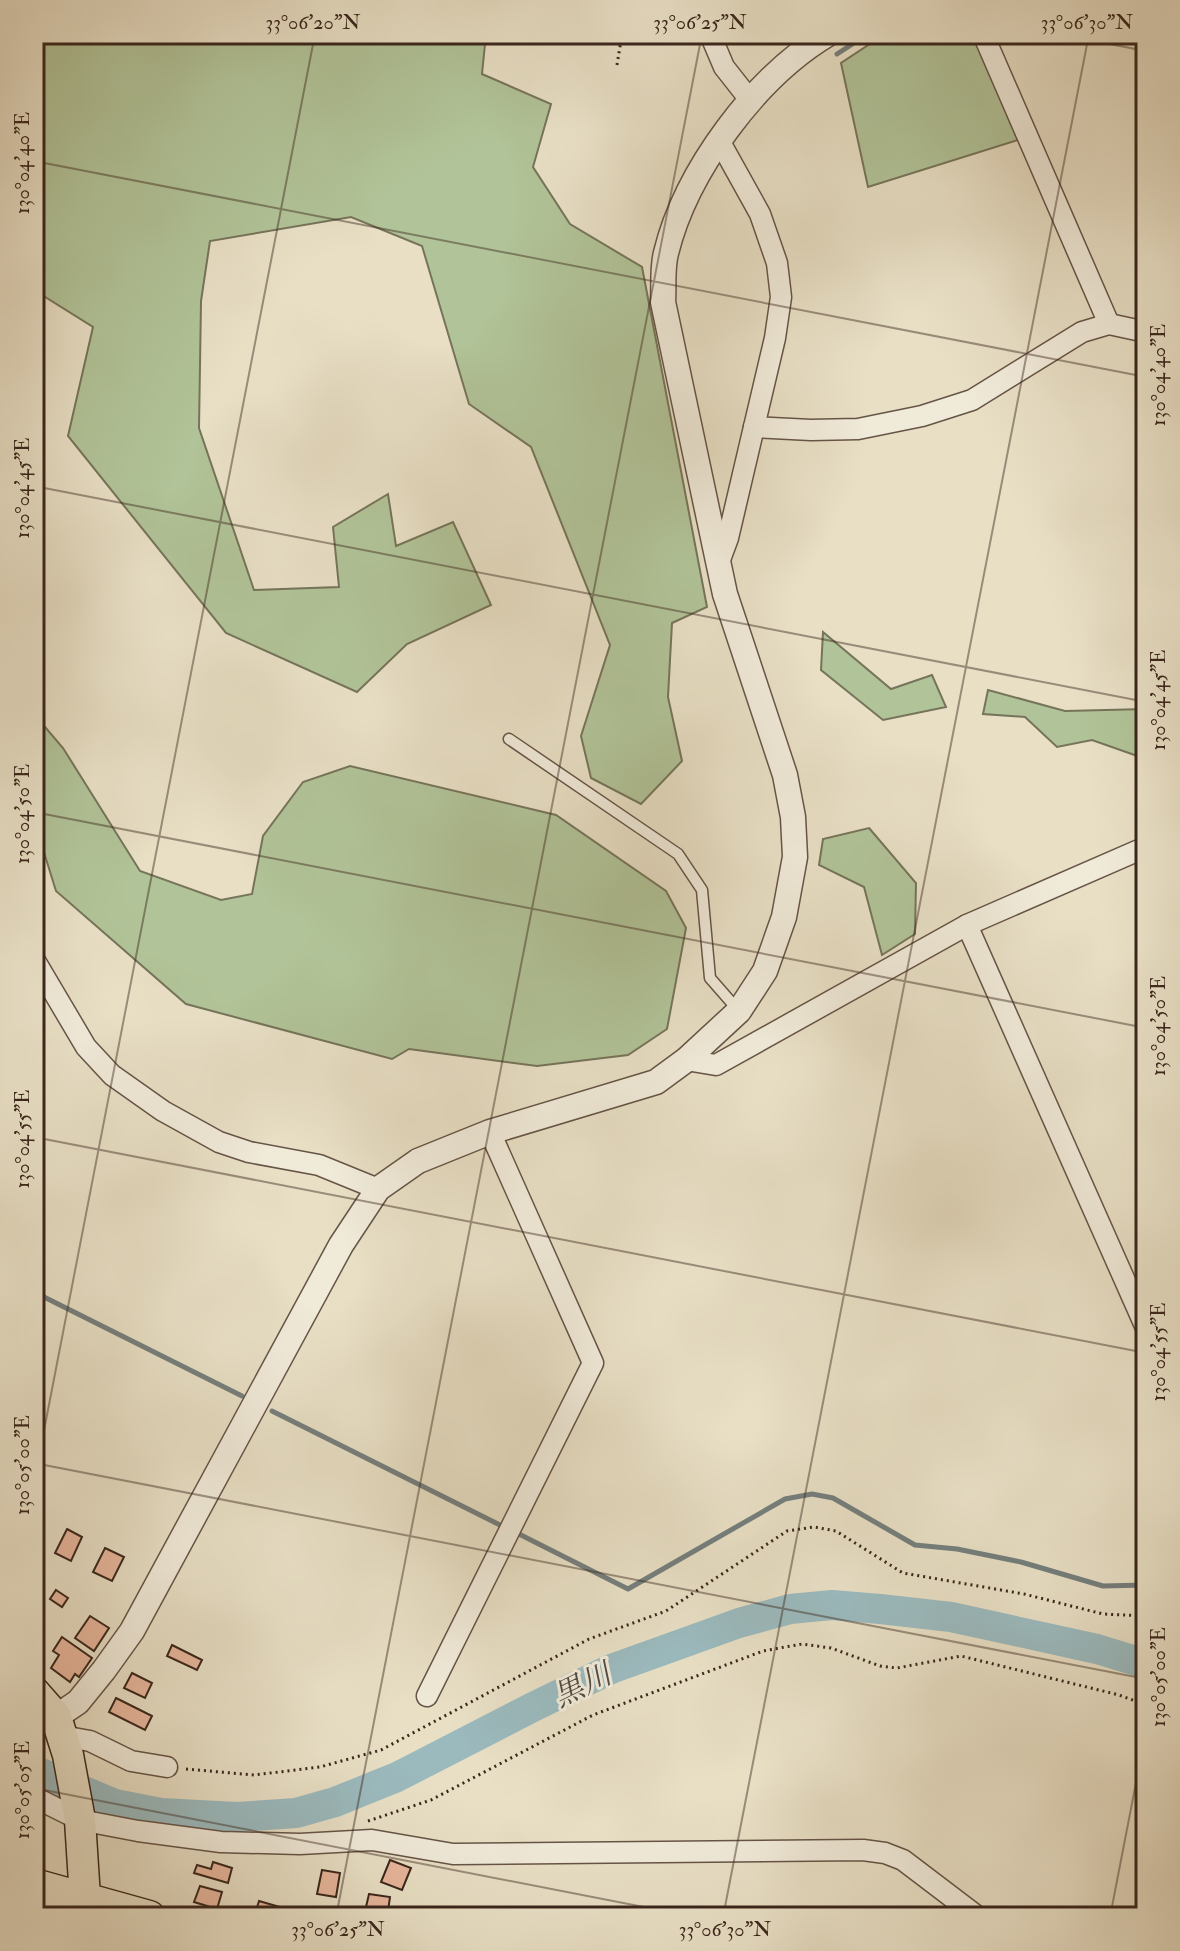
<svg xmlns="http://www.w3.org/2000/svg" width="1180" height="1951" viewBox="0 0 1180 1951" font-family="'IM FELL Double Pica','Noto Serif JP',serif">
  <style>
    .green { fill: #b1c398; stroke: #76745a; stroke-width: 2 }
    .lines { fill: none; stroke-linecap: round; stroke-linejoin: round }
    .stream { stroke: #747f7d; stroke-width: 5 }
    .river { stroke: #9bbabe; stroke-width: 30 }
    .building { fill: #e7b69c; stroke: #3a261c; stroke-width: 2 }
    .service-casing { stroke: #665446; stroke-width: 13 }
    .minor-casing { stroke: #665446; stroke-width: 23 }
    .tertiary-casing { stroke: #665446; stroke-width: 27 }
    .primary-casing { stroke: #3a261c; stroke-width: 33 }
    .trunk-casing { stroke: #3a261c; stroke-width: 35 }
    .path { stroke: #3a261c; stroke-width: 3; stroke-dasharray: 2 4; stroke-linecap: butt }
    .service { stroke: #f0ead9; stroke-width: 10 }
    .minor { stroke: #f0ead9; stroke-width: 20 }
    .tertiary { stroke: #f0ead9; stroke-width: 24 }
    .primary { stroke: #e8dfc5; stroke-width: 30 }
    .trunk { stroke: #e8dfc5; stroke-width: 32 }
    .ticks { fill: none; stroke: #3a261c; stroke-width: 2; stroke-opacity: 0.45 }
    .labels { text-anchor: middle; stroke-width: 6; stroke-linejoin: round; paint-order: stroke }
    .water-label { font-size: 30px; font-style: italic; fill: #524b44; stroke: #f0ead9 }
    .neatline { fill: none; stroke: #3a261c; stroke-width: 3 }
    .ticks-label { font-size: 20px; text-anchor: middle; fill: #3a261c }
  </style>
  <rect width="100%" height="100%" fill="#e8dfc5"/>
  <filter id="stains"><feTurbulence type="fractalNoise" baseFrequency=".0025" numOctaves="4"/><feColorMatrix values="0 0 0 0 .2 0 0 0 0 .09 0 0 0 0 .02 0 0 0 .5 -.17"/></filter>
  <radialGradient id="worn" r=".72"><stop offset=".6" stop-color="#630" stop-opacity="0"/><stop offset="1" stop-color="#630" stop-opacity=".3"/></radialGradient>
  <g class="green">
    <polygon points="34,34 486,34 482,74 551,104 533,167 570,224 642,267 707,607 672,623 668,697 682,761 641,804 591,778 581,736 610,645 531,447 469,404 422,246 351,217 210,241 201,301 199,428 254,590 339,587 333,527 388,494 396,546 453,522 491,605 407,644 357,692 226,633 68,436 93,327 34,290"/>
    <polygon points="885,34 975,34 1018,140 868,187 841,63"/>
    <polygon points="823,632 891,689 932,675 946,707 883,720 821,670"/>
    <polygon points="988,690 1065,711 1146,709 1146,759 1092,740 1057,747 1025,717 983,714"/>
    <polygon points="34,714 63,748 140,871 221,900 252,894 263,836 303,782 350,766 556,815 666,891 686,928 667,1029 628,1055 537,1066 409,1049 392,1059 186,1004 56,891 42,846 34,837"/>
    <polygon points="869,828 916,883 915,934 882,955 864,887 819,865 823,839"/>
  </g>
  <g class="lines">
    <g class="stream">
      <polyline points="837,54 868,34"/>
      <polyline points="34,1292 242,1396"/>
      <polyline points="272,1411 504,1527"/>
      <polyline points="513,1531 628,1589 785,1499 812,1494 833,1498 915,1545 957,1549 1021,1562 1103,1586 1146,1585"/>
    </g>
    <polyline class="river" points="34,1770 115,1804 161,1813 237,1817 296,1813 335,1802 397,1777 533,1707 611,1669 739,1623 790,1609 832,1605 880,1609 951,1617 1097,1649 1146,1664"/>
  </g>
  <g class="building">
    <polygon points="67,1529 82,1537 71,1561 55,1553"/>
    <polygon points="105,1548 124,1557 112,1581 93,1572"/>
    <polygon points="56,1590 68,1598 62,1607 50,1599"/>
    <polygon points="90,1616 109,1628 94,1651 75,1638"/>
    <polygon points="62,1637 92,1658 79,1677 75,1674 70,1682 51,1668 59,1655 53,1651"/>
    <polygon points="172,1645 202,1660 197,1670 167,1656"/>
    <polygon points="132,1673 152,1683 145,1698 124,1688"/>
    <polygon points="116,1698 152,1716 145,1730 109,1712"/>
    <polygon points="390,1860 411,1868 402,1890 381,1882"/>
    <polygon points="213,1862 232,1868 228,1883 194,1873 197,1865 211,1869"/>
    <polygon points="322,1870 340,1873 336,1897 317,1894"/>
    <polygon points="200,1886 222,1892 217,1909 194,1902"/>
    <polygon points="369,1894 390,1897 388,1911 366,1907"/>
    <polygon points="259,1901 290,1910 287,1917 254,1917"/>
    <polygon points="304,1909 323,1915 322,1917 301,1917"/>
  </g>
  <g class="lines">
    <defs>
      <polyline id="service" points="509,739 678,854 702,890 710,978 738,1010"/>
      <g id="minor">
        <polyline points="710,34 724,67 750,100"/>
        <polyline points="983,34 1109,324"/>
        <polyline points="754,427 811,430 858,429 922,416 972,400 1082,332 1109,324 1146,332"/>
        <polyline points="718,565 728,538 754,427 775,338 781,297 777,263 760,214 720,142"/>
        <polyline points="967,925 1146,1328"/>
        <polyline points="34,959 86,1047 112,1075 163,1111 219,1142 249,1152 319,1165 378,1189"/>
        <polyline points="686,1060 716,1065 967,925 1146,847"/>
        <polyline points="427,1696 593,1363 490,1132"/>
        <polyline points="62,1736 90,1741 131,1761 167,1767"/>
        <polyline points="34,1797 80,1820 138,1831 221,1842 300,1844 372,1840 453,1854 863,1850 885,1853 903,1860 978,1917"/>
      </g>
      <path id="tertiary" d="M 56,1717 L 78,1702 L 104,1670 L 132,1631 L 341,1245 L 378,1189 L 418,1161 L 490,1132 L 656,1082 L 686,1060 L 739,1011 L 765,971 L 784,917 L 795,857 L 793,817 L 785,775 L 725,594 L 663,302 C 664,286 662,268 666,253 C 686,171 756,77 828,34"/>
      <polyline id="primary" points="34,1692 56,1717 68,1755 80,1820 85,1898 81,1917"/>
      <g id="trunk">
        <polyline points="34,1885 149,1917"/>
        <polyline points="34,1910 60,1917"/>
      </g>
    </defs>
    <use href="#service" class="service-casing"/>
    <use href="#minor" class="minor-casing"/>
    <use href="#tertiary" class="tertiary-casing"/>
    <use href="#primary" class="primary-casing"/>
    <use href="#trunk" class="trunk-casing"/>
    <g class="path">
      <polyline points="617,65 622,34"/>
      <polyline points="186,1769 254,1775 320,1767 381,1750 589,1639 666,1611 787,1531 814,1527 836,1531 903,1573 1024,1594 1103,1614 1146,1616"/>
      <polyline points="368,1821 431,1800 593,1715 763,1651 802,1644 831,1648 880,1666 897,1668 961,1656 1119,1695 1146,1705"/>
    </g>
    <use href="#service" class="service"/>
    <use href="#minor" class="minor"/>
    <use href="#tertiary" class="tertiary"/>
    <use href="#primary" class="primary"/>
    <use href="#trunk" class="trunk"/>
  </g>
  <path class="ticks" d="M 1057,34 L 1146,51M 34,161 L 1146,377M 34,486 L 1146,702M 34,812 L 1146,1028M 34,1137 L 1146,1353M 34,1463 L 1146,1679M 34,1482 L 315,34M 34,1788 L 695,1917M 336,1917 L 702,34M 723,1917 L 1089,34M 1110,1917 L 1146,1731"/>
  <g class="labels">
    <g class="water-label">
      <text transform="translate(582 1685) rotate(-26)" y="10">黒川</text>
    </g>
  </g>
  <rect width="1180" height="1951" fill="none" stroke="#e8dfc5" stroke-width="88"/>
  <rect x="44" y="44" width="1092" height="1863" class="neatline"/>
  <g class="ticks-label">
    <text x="313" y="29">33°06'20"N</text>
    <text x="700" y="29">33°06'25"N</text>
    <text x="1087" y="29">33°06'30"N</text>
    <text transform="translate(22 163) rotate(-90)" y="7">130°04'40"E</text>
    <text transform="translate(1158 375) rotate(-90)" y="7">130°04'40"E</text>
    <text transform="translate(22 488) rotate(-90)" y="7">130°04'45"E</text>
    <text transform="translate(1158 700) rotate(-90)" y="7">130°04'45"E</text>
    <text transform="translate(22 814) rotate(-90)" y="7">130°04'50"E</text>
    <text transform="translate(1158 1026) rotate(-90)" y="7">130°04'50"E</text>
    <text transform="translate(22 1139) rotate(-90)" y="7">130°04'55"E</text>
    <text transform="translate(1158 1352) rotate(-90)" y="7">130°04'55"E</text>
    <text transform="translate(22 1465) rotate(-90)" y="7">130°05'00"E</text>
    <text transform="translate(1158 1677) rotate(-90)" y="7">130°05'00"E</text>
    <text transform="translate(22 1790) rotate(-90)" y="7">130°05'05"E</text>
    <text x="338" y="1936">33°06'25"N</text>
    <text x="725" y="1936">33°06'30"N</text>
  </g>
  <rect width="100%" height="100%" filter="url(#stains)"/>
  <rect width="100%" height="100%" fill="url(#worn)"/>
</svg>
